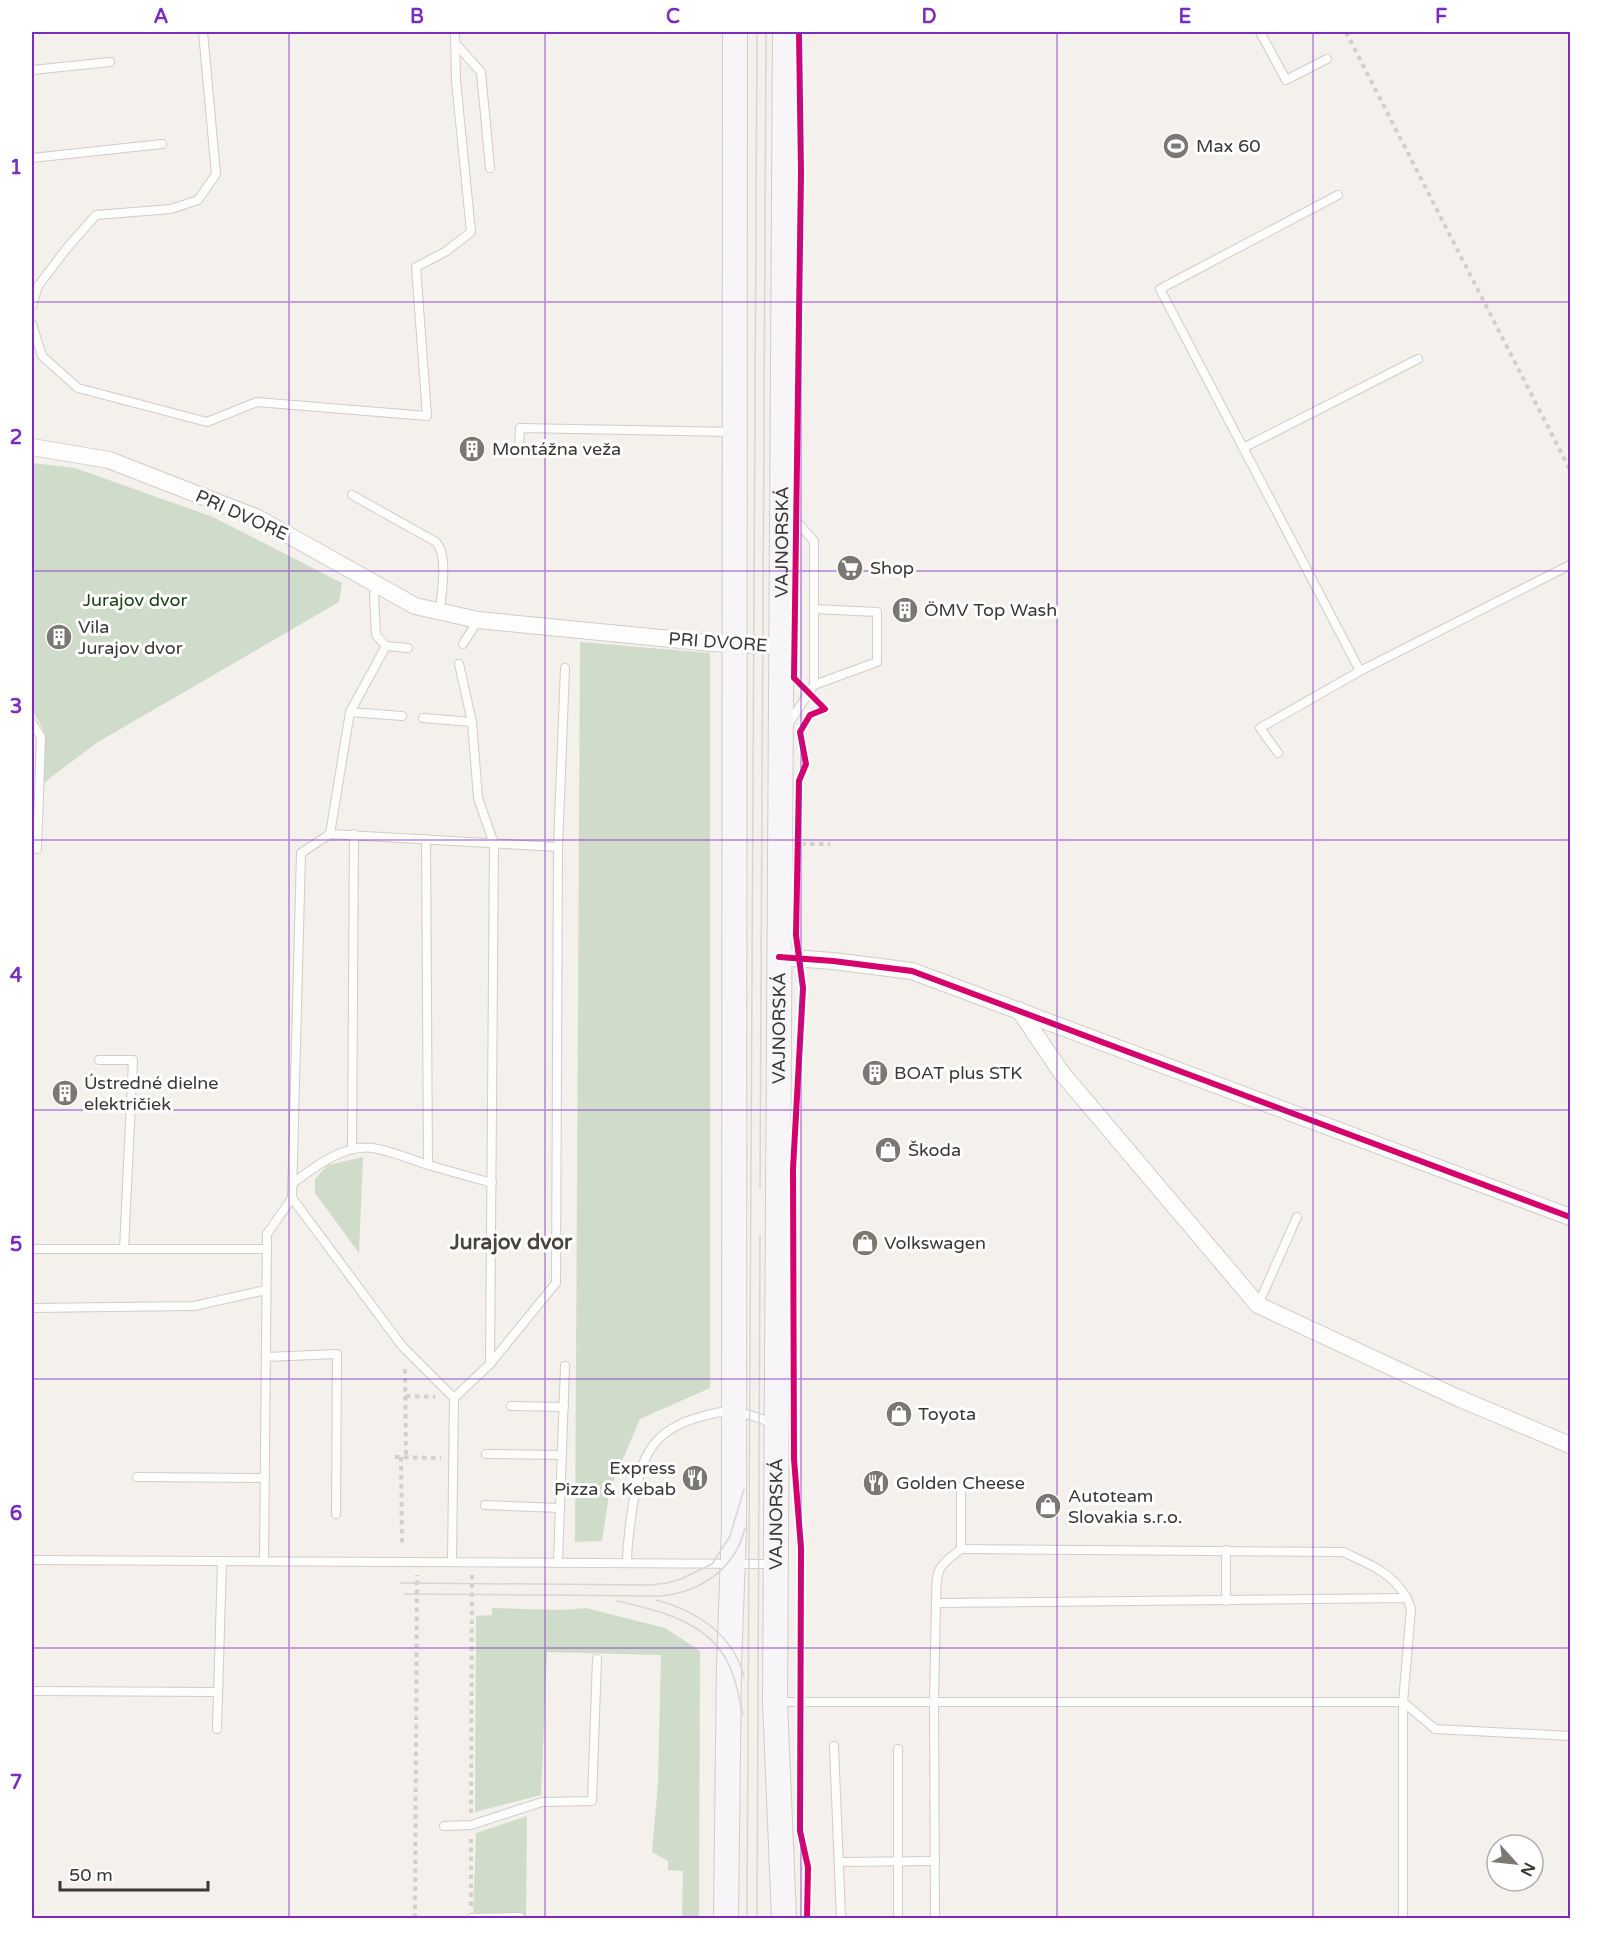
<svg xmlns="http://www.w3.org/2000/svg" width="1602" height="1950" viewBox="0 0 1602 1950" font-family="'Varela Round',sans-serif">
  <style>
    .green { fill: #d0dcca }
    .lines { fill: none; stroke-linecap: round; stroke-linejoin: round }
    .lane-casing { stroke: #d0cdca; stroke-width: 10 }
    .street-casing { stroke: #d0cdca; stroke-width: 18 }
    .secondary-casing { stroke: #d0cdca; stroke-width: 26 }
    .path { stroke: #d2d0cf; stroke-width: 4; stroke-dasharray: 4.5 4.5; stroke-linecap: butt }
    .lane { stroke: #fdfdfc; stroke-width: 8 }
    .street { stroke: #fdfdfc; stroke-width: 16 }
    .secondary { stroke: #f7f5f8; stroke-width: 24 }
    .tram { stroke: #d7d6d4; stroke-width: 1.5 }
    .cycleway-casing { stroke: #fff; stroke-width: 10 }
    .cycleway { stroke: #d6006c; stroke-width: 6 }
    .grid { fill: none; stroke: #7b2cbf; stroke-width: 1.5; stroke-opacity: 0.55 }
    .labels { text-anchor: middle; stroke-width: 6; stroke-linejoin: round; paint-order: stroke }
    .poi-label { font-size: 18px; fill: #3a3734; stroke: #fff; text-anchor: start }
    .street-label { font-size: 18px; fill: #3a3734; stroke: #fff }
    .park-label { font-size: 18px; fill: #174110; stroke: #fff }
    .quarter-label { font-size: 21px; font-weight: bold; fill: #49433e; stroke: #fff }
    .neatline { fill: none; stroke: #7b2cbf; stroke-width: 2 }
    .grid-label { font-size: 20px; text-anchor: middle; font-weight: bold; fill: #7b2cbf }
  </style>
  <rect width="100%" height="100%" fill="#f4f0ec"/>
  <g class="green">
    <polygon points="32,463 75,468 213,517 342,583 339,602 98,742 42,784 43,729 32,710"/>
    <polygon points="580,642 710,653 710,1388 640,1419 610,1489 602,1541 575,1542"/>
    <polygon points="363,1157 359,1253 315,1193 315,1179 328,1165"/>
    <polygon points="492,1608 562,1610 586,1608 665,1628 700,1651 699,1918 682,1918 683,1871 668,1870 668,1861 652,1852 658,1783 661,1655 547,1652 541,1795 475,1812 476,1616 492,1615"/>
    <polygon points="527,1816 526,1918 473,1918 476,1833"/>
  </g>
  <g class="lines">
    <defs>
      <g id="lane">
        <polyline points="1260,32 1286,80 1327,59"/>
        <polyline points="455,43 481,72 490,168"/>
        <polyline points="32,70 110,62"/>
        <polyline points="32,158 162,144"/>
        <polyline points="1338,195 1160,289 1360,671 1570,565"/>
        <polyline points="32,306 38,286 67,248 96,215 171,209 198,200 216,174 203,32"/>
        <polyline points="32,324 42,356 78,388 207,422 257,402 427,416 416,267 445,252 471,232 456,81 455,32"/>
        <polyline points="1243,448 1418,359"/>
        <polyline points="519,449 520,428 734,432"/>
        <path d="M 352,495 L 436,542 C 449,556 441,593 440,611"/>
        <polyline points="378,585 374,595 376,635 386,646 408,648"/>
        <polyline points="814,609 877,612 877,662 814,685"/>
        <polyline points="463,644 478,620"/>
        <polyline points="459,664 472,722 478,798 494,844 490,1364"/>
        <polyline points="350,712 386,646"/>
        <polyline points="423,718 472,722"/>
        <polyline points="32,723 41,737 37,849 32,849"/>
        <polyline points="787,726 814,685 814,541 789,513"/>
        <polyline points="1278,753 1260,728 1360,671"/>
        <polyline points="330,834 350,712 402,716"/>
        <polyline points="426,839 428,1165 492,1183"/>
        <polyline points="558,847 565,668"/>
        <polyline points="99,1060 133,1060 124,1249"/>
        <polyline points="352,1149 354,834"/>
        <path d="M 292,1184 C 314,1167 344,1144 373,1148 C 391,1151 410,1159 428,1165"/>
        <polyline points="292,1198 402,1346 454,1398"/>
        <polyline points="32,1249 267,1249"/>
        <polyline points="1258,1305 1297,1217"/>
        <polyline points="32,1308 194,1306 266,1290"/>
        <polyline points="266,1357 337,1354 336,1514"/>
        <polyline points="511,1406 564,1407"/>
        <polyline points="486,1454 562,1455"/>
        <polyline points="137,1477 265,1478"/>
        <polyline points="485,1505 560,1508"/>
        <path d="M 961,1549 L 1343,1552 C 1371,1565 1390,1571 1407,1598"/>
        <polyline points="1226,1550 1226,1601"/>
        <polyline points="32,1560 773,1564"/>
        <polyline points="264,1561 267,1234 292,1198 301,853 330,834 558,847 556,1283 490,1364 454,1398 452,1562"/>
        <polyline points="558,1563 565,1366"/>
        <path d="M 627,1563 C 627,1543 630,1524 633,1504 C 641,1458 651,1430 700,1417 C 710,1414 721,1411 732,1411 C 746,1412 762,1420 776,1424"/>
        <path d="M 936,1603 C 937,1571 934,1569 961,1549 L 961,1487"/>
        <polyline points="32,1691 218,1692"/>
        <polyline points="777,1702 1403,1702 1435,1729 1570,1736"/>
        <polyline points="217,1729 222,1561"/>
        <polyline points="834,1746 841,1918"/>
        <polyline points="898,1749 898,1918"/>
        <polyline points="444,1826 471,1825 542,1802 592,1801 597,1659"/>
        <polyline points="840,1862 935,1861"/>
        <polyline points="471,1918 520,1917"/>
        <polyline points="935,1918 934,1702 936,1603 1407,1598 1411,1609 1403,1702 1403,1918"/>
      </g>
      <g id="street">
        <polyline points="32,447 109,460 258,518 415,606 478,620 712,643 781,646"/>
        <polyline points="779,957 833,961 912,971 1570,1217"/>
        <polyline points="1019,1010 1061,1072 1258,1305 1458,1398 1570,1445"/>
      </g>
      <g id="secondary">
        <polyline points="726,1918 729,1665 734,1528 735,32"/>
        <path id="s1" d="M 784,1918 L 775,1702 L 785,32"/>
      </g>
    </defs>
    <use href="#lane" class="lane-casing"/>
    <use href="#street" class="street-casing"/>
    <use href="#secondary" class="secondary-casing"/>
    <g class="path">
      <polyline points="1346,32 1570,470"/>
      <polyline points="801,844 830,844"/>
      <polyline points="405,1369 406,1457"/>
      <polyline points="406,1396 435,1397"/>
      <polyline points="395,1457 441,1458"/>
      <polyline points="401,1457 402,1547"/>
      <polyline points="471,1813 472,1575"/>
      <polyline points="471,1906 471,1839"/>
      <polyline points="415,1918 417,1575"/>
    </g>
    <use href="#lane" class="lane"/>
    <use href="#street" class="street"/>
    <use href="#secondary" class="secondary"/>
    <g class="tram">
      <polyline points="760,1187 766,32"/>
      <polyline points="400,1583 650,1585 667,1583 681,1579 712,1564 730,1536 744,1489"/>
      <path d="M 404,1594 L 661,1596 C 701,1592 735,1569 745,1528"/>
      <path d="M 656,1600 C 696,1610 734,1635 744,1677"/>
      <path d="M 617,1601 C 659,1611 709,1621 729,1665 C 737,1681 739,1699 743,1715"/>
      <polyline points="747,1918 757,32"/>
      <polyline points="757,1918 760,1235"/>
    </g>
    <defs>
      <g id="cycleway">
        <polyline points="799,32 801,173 794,678 825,709 810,715 800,732 806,764 799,781 796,935 803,988 793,1169 794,1459 801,1548 800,1831 808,1867 807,1918"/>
        <polyline points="779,957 833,961 912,971 1570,1217"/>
      </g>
    </defs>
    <use href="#cycleway" class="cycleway-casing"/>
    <use href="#cycleway" class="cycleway"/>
  </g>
  <path class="grid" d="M 289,32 L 289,1918M 545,32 L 545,1918M 801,32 L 801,1918M 1057,32 L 1057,1918M 1313,32 L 1313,1918M 32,302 L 1570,302M 32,571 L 1570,571M 32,840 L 1570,840M 32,1110 L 1570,1110M 32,1379 L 1570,1379M 32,1648 L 1570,1648"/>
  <defs>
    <symbol id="stadium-disc" viewBox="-11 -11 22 22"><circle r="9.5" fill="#7b7874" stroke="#fff"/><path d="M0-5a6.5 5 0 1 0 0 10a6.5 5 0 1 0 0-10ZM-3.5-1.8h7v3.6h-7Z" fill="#fff"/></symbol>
    <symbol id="building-disc" viewBox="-11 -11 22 22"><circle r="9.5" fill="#7b7874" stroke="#fff"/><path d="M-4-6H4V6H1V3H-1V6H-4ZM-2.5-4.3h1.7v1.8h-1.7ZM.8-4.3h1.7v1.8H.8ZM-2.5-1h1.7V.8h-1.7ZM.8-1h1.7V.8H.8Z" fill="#fff"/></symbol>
    <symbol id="supermarket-disc" viewBox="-11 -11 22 22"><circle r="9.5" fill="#7b7874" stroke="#fff"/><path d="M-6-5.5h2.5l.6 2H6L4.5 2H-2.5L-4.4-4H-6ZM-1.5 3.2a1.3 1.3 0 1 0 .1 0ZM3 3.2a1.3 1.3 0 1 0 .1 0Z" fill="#fff"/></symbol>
    <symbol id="shop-disc" viewBox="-11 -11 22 22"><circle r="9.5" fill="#7b7874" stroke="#fff"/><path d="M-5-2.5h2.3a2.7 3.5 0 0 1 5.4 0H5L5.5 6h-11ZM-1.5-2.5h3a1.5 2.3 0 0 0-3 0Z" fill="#fff"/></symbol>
    <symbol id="restaurant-disc" viewBox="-11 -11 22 22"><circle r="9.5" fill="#7b7874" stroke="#fff"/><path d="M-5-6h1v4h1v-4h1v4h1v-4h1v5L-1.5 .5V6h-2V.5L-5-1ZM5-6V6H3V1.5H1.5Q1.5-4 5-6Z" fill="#fff"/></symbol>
  </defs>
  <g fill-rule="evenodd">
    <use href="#stadium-disc" x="1161" y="131" width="30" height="30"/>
    <use href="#building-disc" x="457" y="434" width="30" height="30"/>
    <use href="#supermarket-disc" x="835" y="553" width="30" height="30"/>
    <use href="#building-disc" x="890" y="595" width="30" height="30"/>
    <use href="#building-disc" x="44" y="622" width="30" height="30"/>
    <use href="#building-disc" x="860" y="1058" width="30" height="30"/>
    <use href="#building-disc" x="50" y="1078" width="30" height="30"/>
    <use href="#shop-disc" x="873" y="1135" width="30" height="30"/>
    <use href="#shop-disc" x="850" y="1228" width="30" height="30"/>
    <use href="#shop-disc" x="884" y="1399" width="30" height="30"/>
    <use href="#restaurant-disc" x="680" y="1463" width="30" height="30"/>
    <use href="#restaurant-disc" x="861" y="1468" width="30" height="30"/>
    <use href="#shop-disc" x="1033" y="1491" width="30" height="30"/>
  </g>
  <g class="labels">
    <g class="poi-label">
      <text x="1196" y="152">Max 60</text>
      <text x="492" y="455">Montážna veža</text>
      <text x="870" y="574">Shop</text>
      <text x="924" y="616">ÖMV Top Wash</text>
      <text x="78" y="633">Vila<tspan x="78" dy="21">Jurajov dvor</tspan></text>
      <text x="894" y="1079">BOAT plus STK</text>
      <text x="84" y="1089">Ústredné dielne<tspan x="84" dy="21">električiek</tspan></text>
      <text x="908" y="1156">Škoda</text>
      <text x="884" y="1249">Volkswagen</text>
      <text x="918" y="1420">Toyota</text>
      <text x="676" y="1474" text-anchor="end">Express<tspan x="676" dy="21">Pizza &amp; Kebab</tspan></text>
      <text x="896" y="1489">Golden Cheese</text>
      <text x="1068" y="1502">Autoteam<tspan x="1068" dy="21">Slovakia s.r.o.</tspan></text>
    </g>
    <g class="street-label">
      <text transform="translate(242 515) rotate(24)" y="6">PRI DVORE</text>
      <text dy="6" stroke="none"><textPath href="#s1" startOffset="1376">VAJNORSKÁ</textPath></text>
      <text transform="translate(718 642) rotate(4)" y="6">PRI DVORE</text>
      <text dy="6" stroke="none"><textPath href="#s1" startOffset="890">VAJNORSKÁ</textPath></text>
      <text dy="6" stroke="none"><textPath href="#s1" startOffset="404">VAJNORSKÁ</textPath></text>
    </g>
    <g class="park-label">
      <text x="135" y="606">Jurajov dvor</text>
    </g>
    <g class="quarter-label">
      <text x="511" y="1249">Jurajov dvor</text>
    </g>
  </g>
  <rect width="1602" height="1950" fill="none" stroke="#ffffff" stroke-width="66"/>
  <g transform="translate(1515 1863) rotate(117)"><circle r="28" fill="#ffffff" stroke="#b0afae" stroke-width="1.5"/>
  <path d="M0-4.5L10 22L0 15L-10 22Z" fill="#7b7874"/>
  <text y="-9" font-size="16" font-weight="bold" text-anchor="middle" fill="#3a3734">N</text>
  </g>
  <path d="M60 1881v9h148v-9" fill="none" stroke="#3a3734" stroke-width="3"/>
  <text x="69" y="1881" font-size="18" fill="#3a3734" stroke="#ffffff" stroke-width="4.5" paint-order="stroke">50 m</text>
  <rect x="33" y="33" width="1536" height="1884" class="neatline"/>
  <g class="grid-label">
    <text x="161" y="23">A</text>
    <text x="417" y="23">B</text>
    <text x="673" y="23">C</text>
    <text x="929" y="23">D</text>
    <text x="1185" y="23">E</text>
    <text x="1441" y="23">F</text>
    <text x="16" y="174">1</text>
    <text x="16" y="444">2</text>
    <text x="16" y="713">3</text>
    <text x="16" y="982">4</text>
    <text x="16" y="1251">5</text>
    <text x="16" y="1520">6</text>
    <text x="16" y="1789">7</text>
  </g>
</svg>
